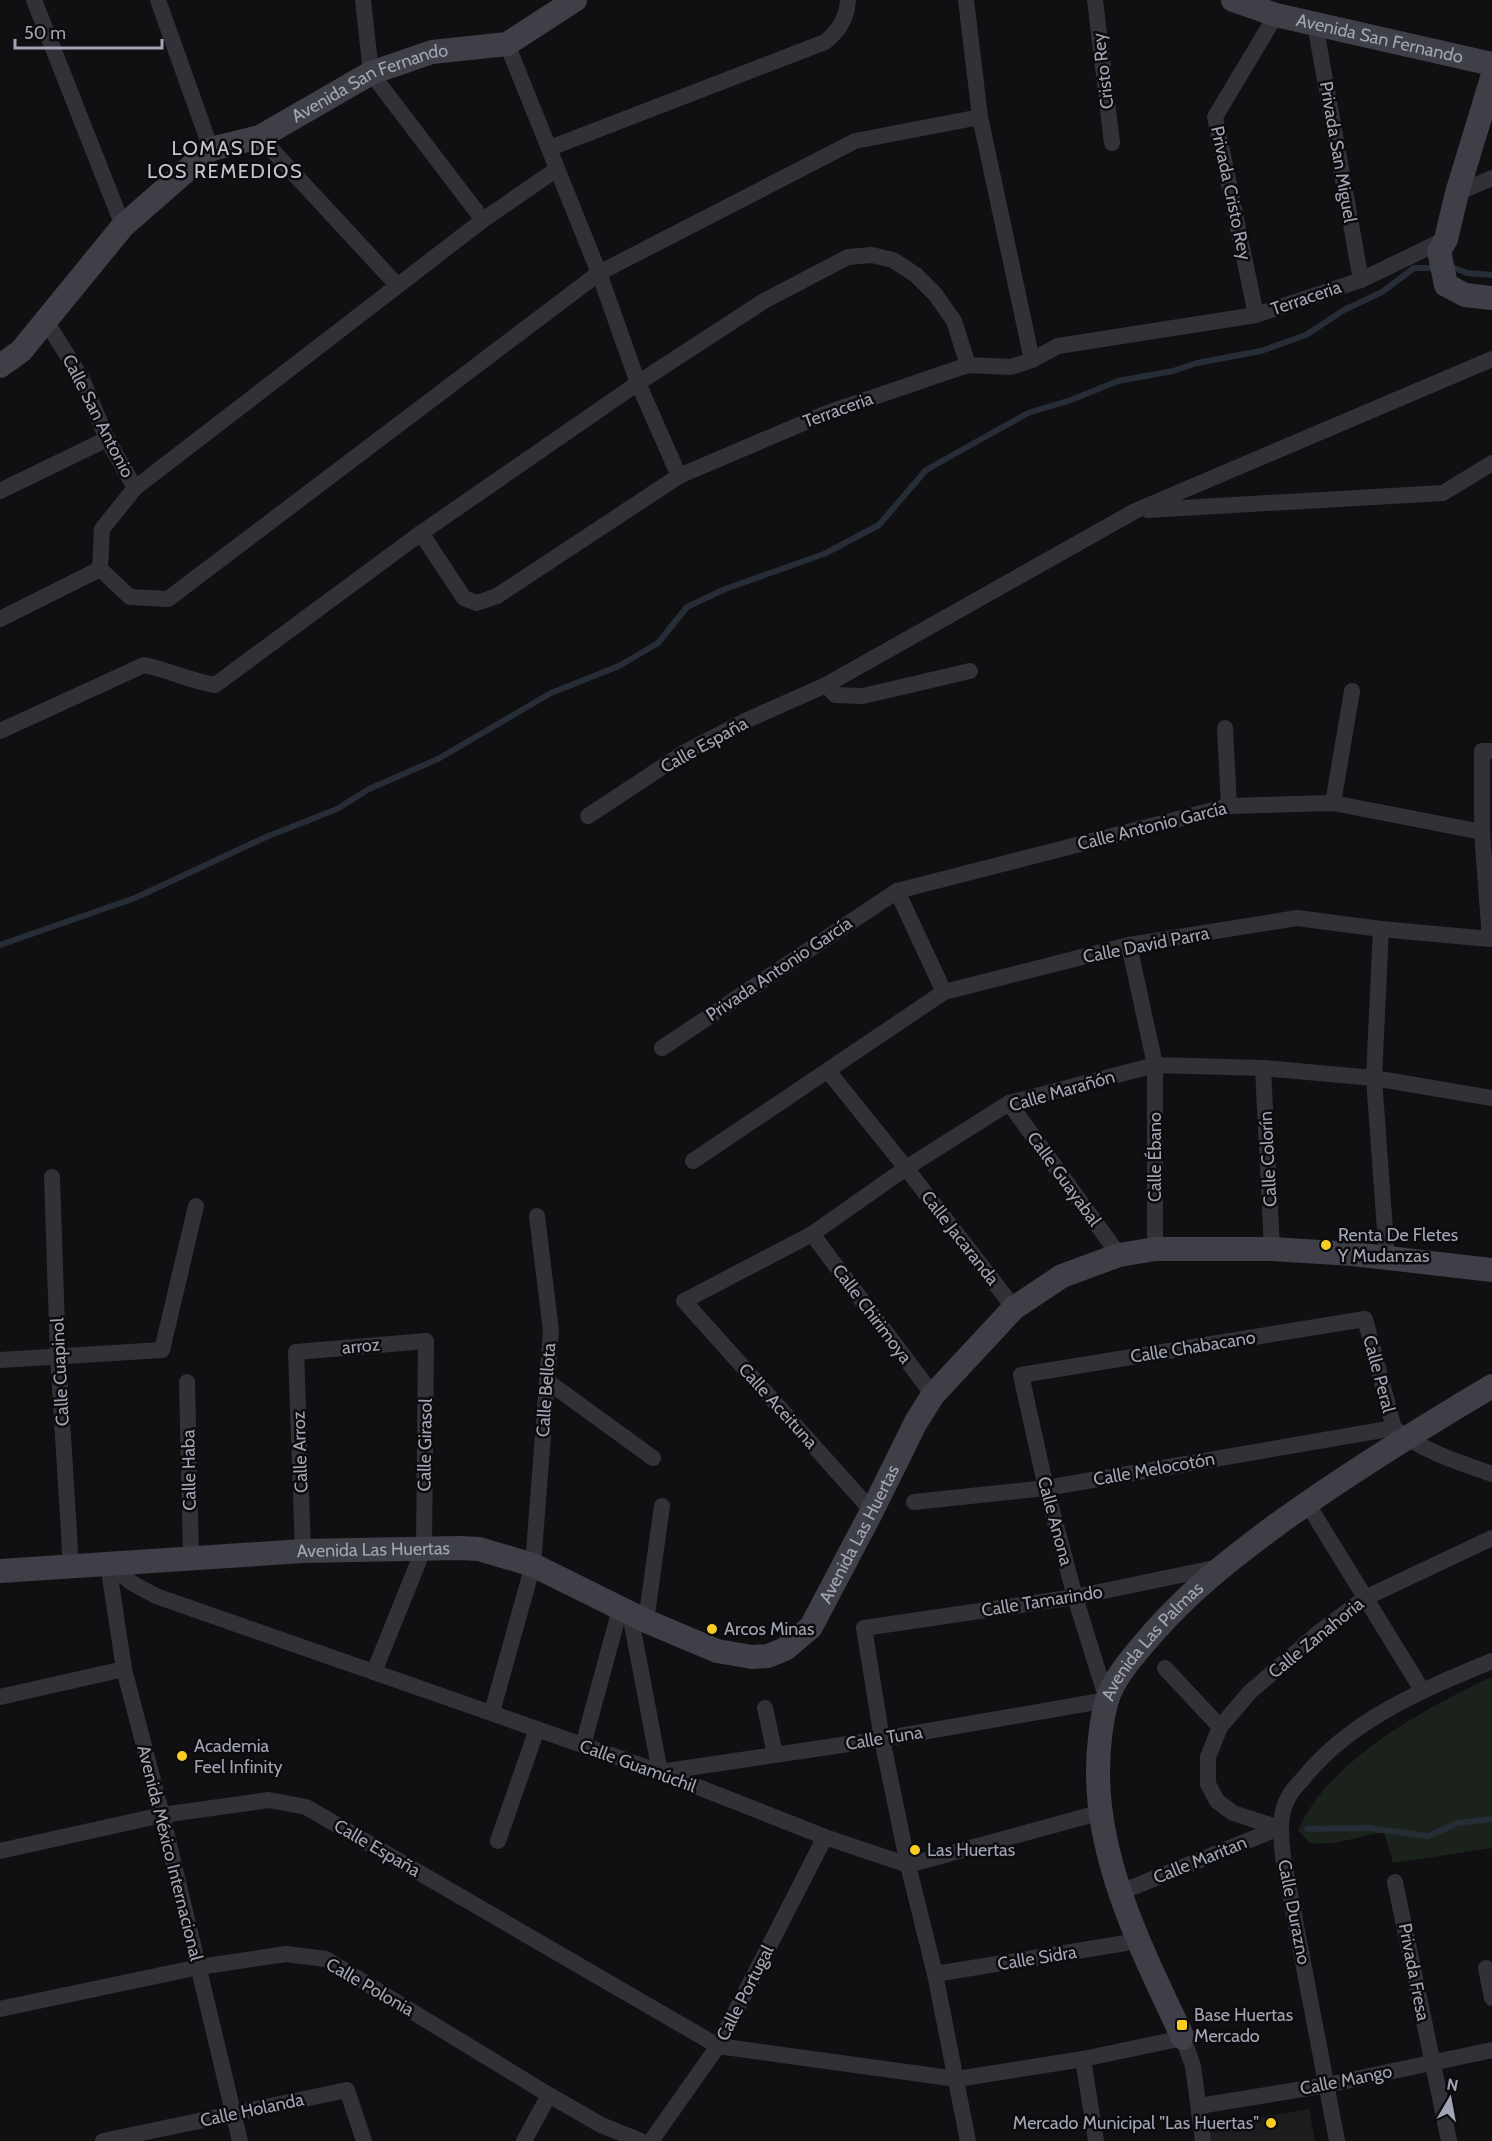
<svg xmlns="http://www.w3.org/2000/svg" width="1492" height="2141" viewBox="0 0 1492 2141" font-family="Cabin,sans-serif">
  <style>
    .built { fill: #1d1c1f }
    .green { fill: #1b221c }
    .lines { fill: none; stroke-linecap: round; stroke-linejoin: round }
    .stream { stroke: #262d36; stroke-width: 6 }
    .street { stroke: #313137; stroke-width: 16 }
    .secondary { stroke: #3f4047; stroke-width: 24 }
    .poi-dot { fill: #f9cd21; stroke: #0c0b0d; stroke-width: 2 }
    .labels { text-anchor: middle; stroke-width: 5; stroke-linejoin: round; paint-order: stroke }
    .street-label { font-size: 18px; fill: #a1a4b3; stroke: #0c0b0d }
    .poi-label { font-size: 18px; fill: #a1a4b3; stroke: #0c0b0d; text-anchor: start }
    .neighbourhood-label { font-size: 20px; letter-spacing: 1.5px; fill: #c2c4cf; stroke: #0c0b0d }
  </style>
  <rect width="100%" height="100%" fill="#101012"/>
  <polygon class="built" points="1309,2109 1315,2141 1210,2141 1207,2127"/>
  <path class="green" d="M 1492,1677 L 1492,1848 L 1393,1863 L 1384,1832 C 1360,1836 1335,1846 1310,1843 L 1298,1830 C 1328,1761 1426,1707 1492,1677 Z"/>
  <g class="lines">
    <g class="stream">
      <polyline points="1447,267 1452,267 1467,273 1492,275"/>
      <polyline points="0,945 135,898 266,837 337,809 369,789 438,759 551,693 619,666 658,643 687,607 725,589 824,554 879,525 926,470 1028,413 1071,400 1118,381 1173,371 1197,363 1261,351 1306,335 1344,310 1382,292 1414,268 1437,268"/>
      <polyline points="1307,1829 1368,1828 1428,1836 1458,1823 1492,1819"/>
    </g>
    <g class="street">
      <polyline points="34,0 123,226"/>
      <polyline points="158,0 211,149"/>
      <polyline points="363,0 371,73 483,220"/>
      <polyline points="966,0 980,117 1032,360"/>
      <polyline points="1095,0 1112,143"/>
      <polyline points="1315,24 1361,280"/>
      <polyline points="507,44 599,273 638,383 679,476"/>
      <polyline points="260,137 398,286"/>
      <path d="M 550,148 L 825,42 C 839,31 847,18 848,0"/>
      <polyline points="557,169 483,220 135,488 102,529 100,569 130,597 168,599 599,273 855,141 980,117"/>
      <polyline points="1457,193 1492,178"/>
      <polyline points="1256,315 1215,117 1276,15"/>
      <polyline points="46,321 82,379 107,439 135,488"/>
      <polyline points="0,491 107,439"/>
      <polyline points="1148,510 1443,493 1492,463"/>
      <polyline points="421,533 464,598 477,603 497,596 679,476 827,413 968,365 1011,367 1032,360 1058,346 1256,315 1361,280 1446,239"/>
      <polyline points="0,619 100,569"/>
      <polyline points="826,685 835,695 863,696 970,671"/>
      <polyline points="1225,728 1229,806"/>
      <path d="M 0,731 L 144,665 C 169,670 190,681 215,685 L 421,533 L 638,383 L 764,301 L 848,257 L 872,255 L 893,260 L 916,275 L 935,294 L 954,321 L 968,365"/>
      <polyline points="1333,803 1352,691"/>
      <polyline points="588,816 685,752 745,721 826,685 1135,511 1492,359"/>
      <polyline points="897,891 944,992"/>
      <polyline points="1381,929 1374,1078 1387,1258"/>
      <polyline points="1129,945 1155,1065 1155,1249"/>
      <polyline points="662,1048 897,891 1229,806 1333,803 1482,832"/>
      <polyline points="1263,1068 1272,1249"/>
      <polyline points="828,1071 906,1168 1014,1308"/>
      <polyline points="1009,1103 1119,1255"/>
      <polyline points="693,1161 944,992 1129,945 1297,918 1381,929 1490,939 1482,832 1482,751 1492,751"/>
      <polyline points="52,1177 58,1356 71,1566"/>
      <polyline points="812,1234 933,1395"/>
      <polyline points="0,1360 162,1350 196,1206"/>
      <polyline points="547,1381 653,1458"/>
      <polyline points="187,1382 191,1558"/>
      <polyline points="914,1502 1046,1488 1394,1428"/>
      <polyline points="1307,1503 1422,1690"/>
      <polyline points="872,1511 684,1301 812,1234 906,1168 1009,1103 1155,1065 1263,1068 1374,1078 1492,1098"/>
      <polyline points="303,1551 296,1352 426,1341 424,1548 374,1672"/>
      <polyline points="108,1564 132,1583 156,1596 660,1772 825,1837 908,1865"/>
      <polyline points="108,1564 124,1669 162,1815 240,2141"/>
      <path d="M 630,1614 L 660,1772 L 882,1739 L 1107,1700 L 1075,1597 L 1046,1488 L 1021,1375 L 1365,1319 L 1394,1428 C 1422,1451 1458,1462 1492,1474"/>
      <polyline points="646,1621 662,1506"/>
      <polyline points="1165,1668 1220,1727"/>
      <polyline points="0,1697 124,1669"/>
      <polyline points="765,1708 775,1754"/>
      <polyline points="492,1712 533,1565 551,1331 537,1216"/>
      <polyline points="583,1745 620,1609"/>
      <polyline points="1279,1828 1233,1813 1217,1801 1208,1784 1208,1757 1220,1727 1250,1692 1317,1634 1365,1598 1492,1538"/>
      <polyline points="498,1841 537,1729"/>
      <polyline points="0,1851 162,1815 269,1800 306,1807 718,2046 957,2079 1083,2059 1183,2038 1193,2066 1203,2141"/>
      <polyline points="908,1865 1102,1812"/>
      <polyline points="1395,1882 1449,2141"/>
      <polyline points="1121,1892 1279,1828"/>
      <polyline points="1486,1968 1492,1998"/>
      <polyline points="935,1974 1138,1941"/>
      <polyline points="0,2009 199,1967 286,1954 326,1959 549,2095 601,2125 641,2141"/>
      <polyline points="1083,2059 1096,2141"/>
      <polyline points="1199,2106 1327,2085 1492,2050"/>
      <polyline points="103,2141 347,2090 364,2141"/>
      <polyline points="524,2141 549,2095"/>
      <polyline points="651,2141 718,2046 825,1837"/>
      <polyline points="968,2141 935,1974 908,1865 882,1739 864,1628 1075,1597 1219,1567"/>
      <path d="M 1337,2141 L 1283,1857 C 1281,1837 1278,1816 1288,1798 C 1291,1791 1297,1785 1302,1780 C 1349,1720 1424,1689 1492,1661"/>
    </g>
    <g class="secondary">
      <path id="s1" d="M 1233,0 L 1276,15 L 1492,64"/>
      <polyline points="1492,78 1457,193 1446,239 1439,251 1446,285 1465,295 1492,298"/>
      <path id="s2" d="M 0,366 L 21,351 L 123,226 L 211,149 L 260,137 L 371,73 L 432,52 L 507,44 L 575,0"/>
      <path id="s3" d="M 0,1571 L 303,1551 L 459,1548 L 479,1549 L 533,1565 L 646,1621 L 717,1651 L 752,1657 L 768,1656 L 785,1649 L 811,1627 L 872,1511 L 916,1422 L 933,1395 L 1014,1308 L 1062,1276 L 1119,1255 L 1155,1249 L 1272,1249 L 1353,1254 L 1492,1270"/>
      <path id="s4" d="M 1183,2038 C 1144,1954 1098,1866 1098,1772 C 1098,1751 1101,1720 1107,1700 C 1115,1675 1136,1653 1153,1633 C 1191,1590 1229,1560 1275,1526 C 1345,1475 1418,1430 1492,1386"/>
    </g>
  </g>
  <g class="poi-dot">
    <circle cx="1326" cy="1245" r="6"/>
    <circle cx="712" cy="1629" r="6"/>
    <circle cx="182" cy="1756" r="6"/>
    <circle cx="915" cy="1850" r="6"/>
    <rect x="1176" y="2019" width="12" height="12" rx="3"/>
    <circle cx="1271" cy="2123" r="6"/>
  </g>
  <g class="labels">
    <g class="street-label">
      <text dy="6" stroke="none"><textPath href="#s1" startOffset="152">Avenida San Fernando</textPath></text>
      <text transform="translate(1103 71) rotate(-97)" y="6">Cristo Rey</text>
      <text dy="6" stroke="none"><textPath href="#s2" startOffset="478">Avenida San Fernando</textPath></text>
      <text transform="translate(1338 152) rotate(80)" y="6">Privada San Miguel</text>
      <text transform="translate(1231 193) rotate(78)" y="6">Privada Cristo Rey</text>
      <text transform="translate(1306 298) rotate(-19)" y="6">Terraceria</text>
      <text transform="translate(838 410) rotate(-20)" y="6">Terraceria</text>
      <text transform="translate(98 416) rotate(63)" y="6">Calle San Antonio</text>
      <text transform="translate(704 745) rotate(-29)" y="6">Calle España</text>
      <text transform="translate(1152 826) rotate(-14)" y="6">Calle Antonio García</text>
      <text transform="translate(1146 945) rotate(-11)" y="6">Calle David Parra</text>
      <text transform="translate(779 969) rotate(-34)" y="6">Privada Antonio García</text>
      <text transform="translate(1062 1091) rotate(-16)" y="6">Calle Marañón</text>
      <text transform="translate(1155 1157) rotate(-90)" y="6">Calle Ébano</text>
      <text transform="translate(1268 1159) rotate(-93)" y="6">Calle Colorín</text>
      <text transform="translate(1064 1179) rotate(54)" y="6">Calle Guayabal</text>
      <text transform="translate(960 1238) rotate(52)" y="6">Calle Jacaranda</text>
      <text transform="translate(872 1314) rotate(53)" y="6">Calle Chirimoya</text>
      <text transform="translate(361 1346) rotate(-5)" y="6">arroz</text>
      <text transform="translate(1193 1347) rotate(-9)" y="6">Calle Chabacano</text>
      <text transform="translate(60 1372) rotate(-93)" y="6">Calle Cuapinol</text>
      <text transform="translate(1379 1374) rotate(75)" y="6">Calle Peral</text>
      <text transform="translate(546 1390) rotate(-86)" y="6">Calle Bellota</text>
      <text transform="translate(778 1406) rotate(48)" y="6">Calle Aceituna</text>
      <text transform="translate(425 1445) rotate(-89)" y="6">Calle Girasol</text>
      <text transform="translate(300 1452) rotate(-92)" y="6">Calle Arroz</text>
      <text transform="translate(1154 1469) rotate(-10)" y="6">Calle Melocotón</text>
      <text transform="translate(189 1470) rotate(-91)" y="6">Calle Haba</text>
      <text transform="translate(1055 1521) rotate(75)" y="6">Calle Anona</text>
      <text dy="6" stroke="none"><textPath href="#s3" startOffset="948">Avenida Las Huertas</textPath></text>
      <text dy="6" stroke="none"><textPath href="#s3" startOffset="374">Avenida Las Huertas</textPath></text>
      <text transform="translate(1042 1601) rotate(-9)" y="6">Calle Tamarindo</text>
      <text transform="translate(1316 1638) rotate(-39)" y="6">Calle Zanahoria</text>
      <text dy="6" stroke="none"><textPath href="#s4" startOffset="429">Avenida Las Palmas</textPath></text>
      <text transform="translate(884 1738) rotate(-9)" y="6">Calle Tuna</text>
      <text transform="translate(638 1766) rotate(20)" y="6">Calle Guamúchil</text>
      <text transform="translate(377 1848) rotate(30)" y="6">Calle España</text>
      <text transform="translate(170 1853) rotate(76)" y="6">Avenida México Internacional</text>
      <text transform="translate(1200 1860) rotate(-22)" y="6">Calle Maritan</text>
      <text transform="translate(1294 1912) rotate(79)" y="6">Calle Durazno</text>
      <text transform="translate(1037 1958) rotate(-9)" y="6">Calle Sidra</text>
      <text transform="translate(1414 1972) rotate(79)" y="6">Privada Fresa</text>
      <text transform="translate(370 1987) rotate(30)" y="6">Calle Polonia</text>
      <text transform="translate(745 1993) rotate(-63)" y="6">Calle Portugal</text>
      <text transform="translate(1346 2080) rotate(-11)" y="6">Calle Mango</text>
      <text transform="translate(252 2110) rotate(-12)" y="6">Calle Holanda</text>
    </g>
    <g class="poi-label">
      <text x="1338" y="1241">Renta De Fletes<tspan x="1338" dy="21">Y Mudanzas</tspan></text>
      <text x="724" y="1635">Arcos Minas</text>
      <text x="194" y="1752">Academia<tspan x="194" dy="21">Feel Infinity</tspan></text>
      <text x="927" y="1856">Las Huertas</text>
      <text x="1194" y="2021">Base Huertas<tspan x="1194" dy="21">Mercado</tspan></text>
      <text x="1259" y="2129" text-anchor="end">Mercado Municipal "Las Huertas"</text>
    </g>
    <g class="neighbourhood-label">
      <text x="225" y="155">LOMAS DE<tspan x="225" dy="23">LOS REMEDIOS</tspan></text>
    </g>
  </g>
  <g transform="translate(1450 2099) rotate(10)" stroke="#0c0b0d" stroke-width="4.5" paint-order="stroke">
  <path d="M0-4.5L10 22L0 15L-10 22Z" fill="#a1a4b3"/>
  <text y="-9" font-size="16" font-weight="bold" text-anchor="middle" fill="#a1a4b3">N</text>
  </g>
  <path d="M15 39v9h147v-9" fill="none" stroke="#a1a4b3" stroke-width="3"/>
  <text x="24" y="39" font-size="18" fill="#a1a4b3" stroke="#0c0b0d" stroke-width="4.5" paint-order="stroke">50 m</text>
</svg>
